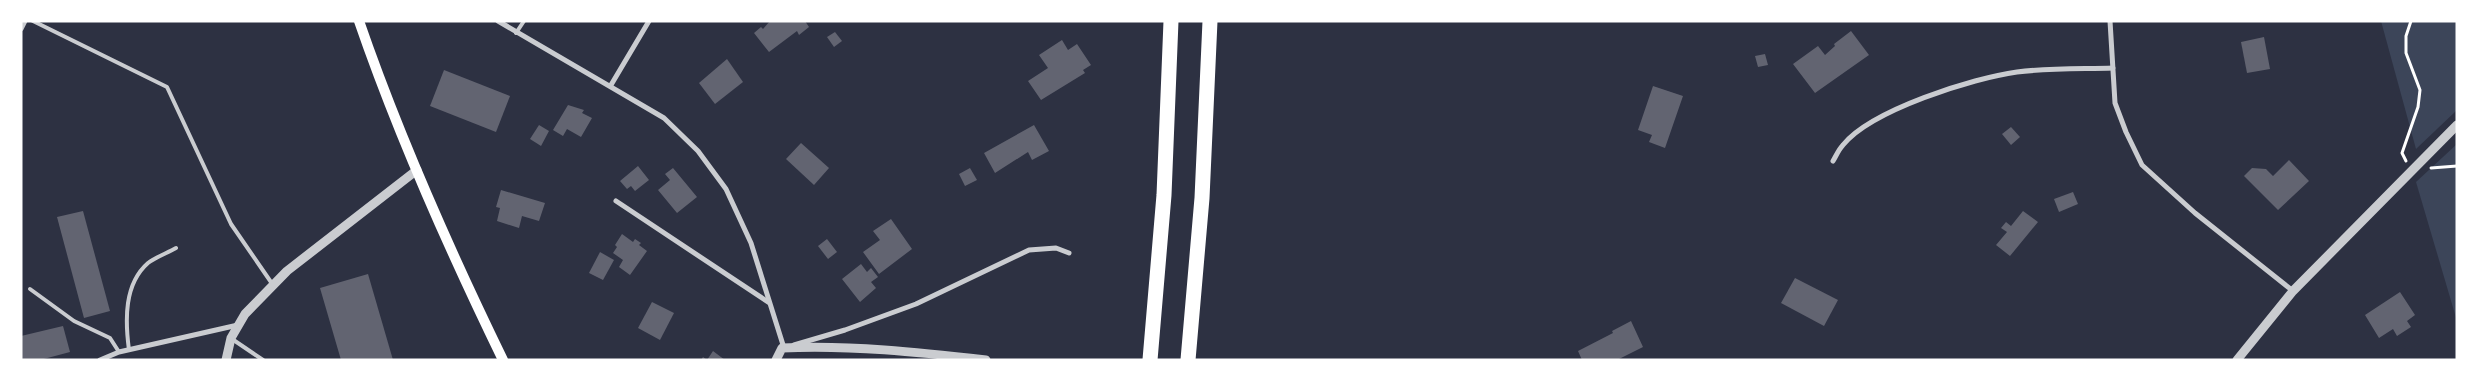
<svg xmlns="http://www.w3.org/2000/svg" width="2478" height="381" viewBox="0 0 2478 381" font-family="Cabin,sans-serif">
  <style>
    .green { fill: #3c4559 }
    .building { fill: #626471 }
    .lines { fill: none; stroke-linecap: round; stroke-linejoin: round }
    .path { stroke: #fff; stroke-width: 3 }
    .service { stroke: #caccd0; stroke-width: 4 }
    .minor { stroke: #caccd0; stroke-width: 5 }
    .tertiary { stroke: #caccd0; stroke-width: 9 }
    .secondary { stroke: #fff; stroke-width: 10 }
    .motorway { stroke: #fff; stroke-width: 15 }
  </style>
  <rect width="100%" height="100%" fill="#2d3142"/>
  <g class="green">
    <polygon points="2381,21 2457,21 2457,110 2416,149"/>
    <polygon points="2457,144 2457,321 2416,182"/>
  </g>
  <g class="building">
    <polygon points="770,21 805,21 809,27 799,35 797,31 769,52 754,33 761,27 763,29"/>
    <polygon points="1851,31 1869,55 1815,93 1793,64 1818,46 1825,55 1835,46 1834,44"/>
    <polygon points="835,32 842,41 834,47 827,37"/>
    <polygon points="2264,37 2270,69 2247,73 2241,42"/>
    <polygon points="1062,40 1068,50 1077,44 1091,65 1083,70 1085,73 1041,100 1028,81 1048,68 1039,55"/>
    <polygon points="1765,54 1768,65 1758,67 1755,56"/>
    <polygon points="727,59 743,82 715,104 699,83"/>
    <polygon points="444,70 510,96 496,132 430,106"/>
    <polygon points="1653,86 1683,96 1665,148 1649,142 1652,135 1638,130"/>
    <polygon points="568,105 584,110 582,113 592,118 581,137 567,129 563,136 553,130"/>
    <polygon points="539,125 549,131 541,146 530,139"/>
    <polygon points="1034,125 1049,151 1032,160 1028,152 995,173 984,153"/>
    <polygon points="2011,127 2020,137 2011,145 2002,134"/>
    <polygon points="801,143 829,168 814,185 786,159"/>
    <polygon points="2289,160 2309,181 2278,210 2244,176 2252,168 2266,169 2273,176"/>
    <polygon points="638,166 649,180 635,191 631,186 627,189 620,181"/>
    <polygon points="673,168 697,197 677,213 658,190 670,180 665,174"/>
    <polygon points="970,168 977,180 965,186 959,174"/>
    <polygon points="501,190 545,203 539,221 522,216 519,228 497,221 500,208 496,207"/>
    <polygon points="2073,192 2078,204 2059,212 2054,199"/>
    <polygon points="83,211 110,311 84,318 57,217"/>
    <polygon points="2023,211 2038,222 2010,256 1996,245 2007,232 2001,228 2006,222 2011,226"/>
    <polygon points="891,219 912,249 879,274 863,252 880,240 873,231"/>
    <polygon points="622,234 633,242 635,239 641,243 639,245 647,251 630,275 619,267 623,260 613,253 617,247 615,245"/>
    <polygon points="827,239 837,252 828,259 818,246"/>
    <polygon points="600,252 614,260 603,280 589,273"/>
    <polygon points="861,264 867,272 871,268 878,277 871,282 876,288 860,302 842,279"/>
    <polygon points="368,274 393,360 341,360 320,288"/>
    <polygon points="1795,278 1838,300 1824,326 1781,303"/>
    <polygon points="2400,292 2415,315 2407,321 2411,327 2397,336 2393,329 2379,338 2365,315"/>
    <polygon points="652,302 674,313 660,340 638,328"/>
    <polygon points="1631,321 1643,347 1617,360 1582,360 1578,351 1613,333 1612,331"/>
    <polygon points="63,326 70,352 40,360 21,360 21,336"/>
    <polygon points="713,351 725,360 701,360 703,357 707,360"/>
  </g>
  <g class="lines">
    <g class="path">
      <polyline points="2406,161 2402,153 2418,107 2420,90 2406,53 2406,36 2411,21"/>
      <polyline points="2431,168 2457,166"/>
    </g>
    <g class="service">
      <polyline points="33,21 167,87 231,224 273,285"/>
      <polyline points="516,33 524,21"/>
      <polyline points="30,289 74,321 110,338 119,352"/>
      <polyline points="232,339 263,360"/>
      <path d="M 129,350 C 125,320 124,284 148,263 C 156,257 167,253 176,248"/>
    </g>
    <g class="minor">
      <polyline points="498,21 664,118 698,151 726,189 751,243 784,348"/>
      <polyline points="2110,21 2115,103 2126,132 2142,165 2195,213 2293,291"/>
      <polyline points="21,29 25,21"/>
      <polyline points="611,85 649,21"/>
      <path d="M 1833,161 C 1836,156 1839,149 1843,145 C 1871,110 1973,78 2017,72 C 2048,68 2082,69 2113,68"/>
      <polyline points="616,201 768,302"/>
      <polyline points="794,345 845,330 916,304 1029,250 1056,248 1069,253"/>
      <polyline points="100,360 119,352 238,325"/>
    </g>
    <g class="tertiary">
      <polyline points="226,360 231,338 245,314 287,271 417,170"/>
      <path d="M 776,360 L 782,348 C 851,345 918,352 986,360"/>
      <polyline points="2237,360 2293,291 2457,125"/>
    </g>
    <path class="secondary" d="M 359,21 C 399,137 449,249 503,360"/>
    <g class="motorway">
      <polyline points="1150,360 1164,195 1171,21"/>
      <polyline points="1188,360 1202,198 1210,21"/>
    </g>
  </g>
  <rect width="2478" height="381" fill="none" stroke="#ffffff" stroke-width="45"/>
</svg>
